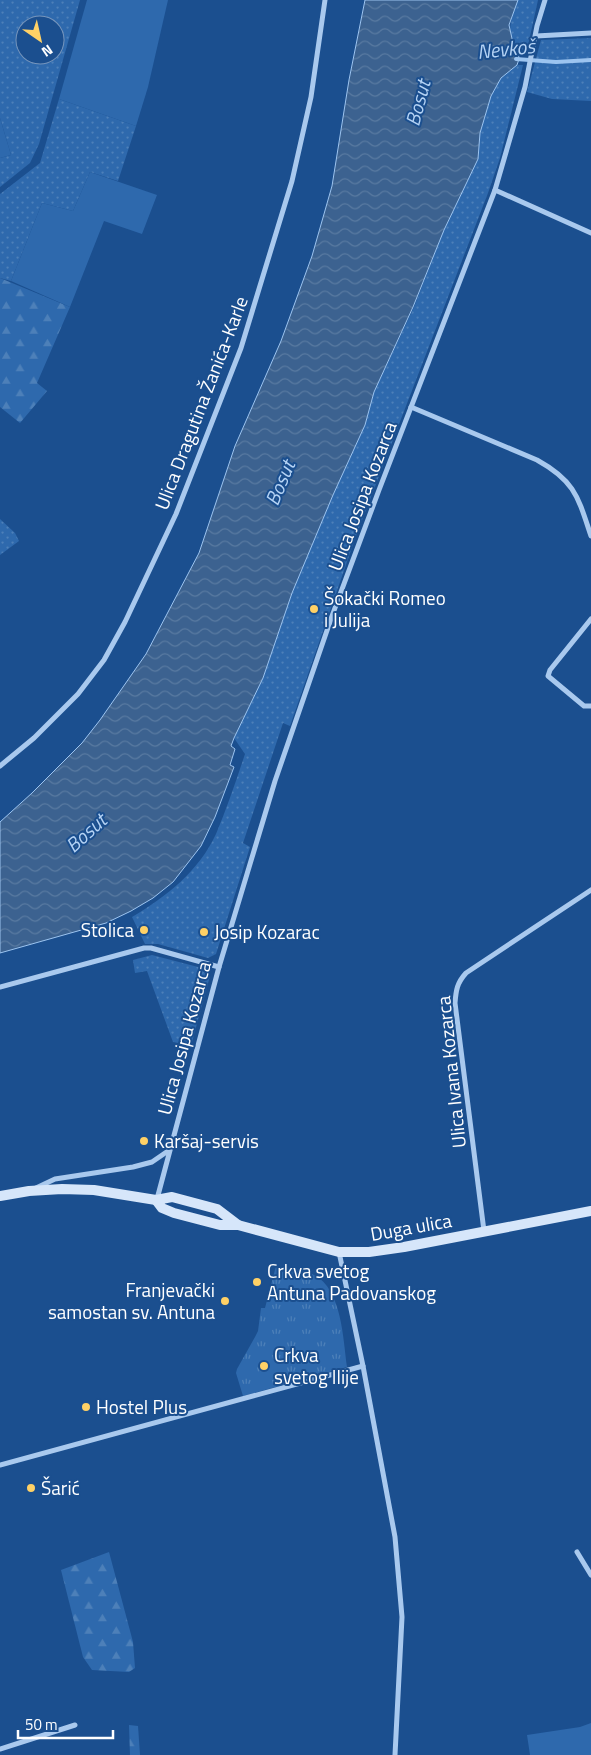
<svg xmlns="http://www.w3.org/2000/svg" width="591" height="1755" viewBox="0 0 591 1755" font-family="'Titillium Web',sans-serif">
  <style>
    .grass { fill: url(#grass-dots); fill-rule: evenodd }
    .forest { fill: url(#forest-firs) }
    .park { fill: url(#park-tufts) }
    .garden { fill: #2e69ad }
    .water { fill: url(#water-waves); stroke: #9cc4f0 }
    .lines { fill: none; stroke-linecap: round; stroke-linejoin: round }
    .stream { stroke: #9cc4f0; stroke-width: 4 }
    .street { stroke: #a9c9ee; stroke-width: 5 }
    .secondary { stroke: #d6e6fa; stroke-width: 10 }
    .poi-dot { fill: #ffd166; stroke: #1b4f8f; stroke-width: 2 }
    .labels { text-anchor: middle; stroke-width: 4; stroke-linejoin: round; paint-order: stroke }
    .street-label { font-size: 19px; fill: #fff; stroke: #1b4f8f }
    .poi-label { font-size: 19px; fill: #fff; stroke: #1b4f8f; text-anchor: start }
    .water-label { font-size: 20px; font-style: italic; fill: #b5d3f5; stroke: #1b4f8f }
  </style>
  <defs>
    <pattern id="grass-dots" width="8" height="8" patternUnits="userSpaceOnUse" patternTransform="scale(1.25)"><rect width="8" height="8" fill="#2e69ad"/><path d="M2 2h.1M6 6h.1" fill="none" stroke="#4d80b9" stroke-width="1.8" stroke-linecap="round"/></pattern>
    <pattern id="forest-firs" width="22" height="20" patternUnits="userSpaceOnUse" patternTransform="scale(1.25)"><rect width="22" height="20" fill="#2e69ad"/><path d="M5 1l3.5 6h-7zM16 11l3.5 6h-7z" fill="#4d80b9"/></pattern>
    <pattern id="park-tufts" width="24" height="20" patternUnits="userSpaceOnUse" patternTransform="scale(1.25)"><rect width="24" height="20" fill="#2e69ad"/><path d="M3 7l-1-3M5 7V3M7 7l1-3M15 17l-1-3M17 17v-4M19 17l1-3" fill="none" stroke="#4d80b9"/></pattern>
    <pattern id="water-waves" width="16" height="10" patternUnits="userSpaceOnUse" patternTransform="scale(1.25)"><rect width="16" height="10" fill="#3c6290"/><path d="M0 5q4-4 8 0t8 0" fill="none" stroke="#597aa1"/></pattern>
  </defs>
  <rect width="100%" height="100%" fill="#1b4f8f"/>
  <g class="grass">
    <path d="M 0,0 L 80,0 L 39,144 L 30,163 L 0,187 L 0,158 L 11,155 L 0,118 ZM 25,25 L 55,25 L 55,55 L 25,55 Z"/>
    <path d="M 518,0 L 538,0 L 527,50 L 518,49 C 504,34 512,17 518,0 Z"/>
    <polygon points="591,38 591,101 552,99 527,92 541,40"/>
    <path d="M 517,65 L 523,65 L 500,158 L 488,193 L 356,536 L 290,726 L 283,723 L 243,843 L 250,847 L 216,954 L 208,958 L 158,944 L 145,944 L 132,917 C 166,897 199,871 216,834 C 227,808 236,781 245,754 L 234,738 L 263,678 L 292,593 L 333,495 L 365,425 L 374,392 L 414,307 L 444,230 L 478,159 L 480,133 L 491,96 L 501,78 Z"/>
    <polygon points="59,99 136,126 118,181 90,172 73,211 42,203 11,281 0,278 0,194 40,163"/>
    <polygon points="0,519 15,533 19,541 0,555"/>
    <polygon points="152,955 202,968 207,969 210,976 192,1042 189,1045 173,1042 147,971 135,973 133,960"/>
  </g>
  <g class="forest">
    <polygon points="0,278 70,307 37,383 47,391 20,423 0,407"/>
    <polygon points="109,1552 133,1642 135,1668 129,1672 92,1670 83,1657 61,1570"/>
    <polygon points="129,1725 138,1726 140,1755 130,1755"/>
  </g>
  <path class="park" d="M 276,1266 C 288,1269 304,1269 314,1275 C 342,1289 343,1339 347,1367 L 243,1396 L 236,1373 L 237,1369 L 255,1337 L 258,1331 L 261,1308 L 265,1308 Z"/>
  <g class="garden">
    <polygon points="87,0 168,0 148,87 136,126 59,99"/>
    <polygon points="0,118 11,155 0,158"/>
    <polygon points="90,172 157,195 142,234 104,221 70,307 11,281 42,203 73,211"/>
    <polygon points="591,1723 591,1755 530,1755 527,1735 580,1727"/>
  </g>
  <polygon class="water" points="365,0 518,0 509,25 513,43 518,49 519,59 517,65 501,78 491,96 480,133 478,159 444,230 413,307 374,392 365,425 333,495 292,593 263,678 234,738 231,746 235,749 230,765 234,767 215,817 201,846 173,882 153,898 131,911 106,923 0,953 0,822 32,793 82,743 100,720 146,654 199,553 235,446 281,341 312,256 332,186 349,80"/>
  <g class="lines">
    <polyline class="stream" points="516,59 556,62 591,60"/>
    <g class="street">
      <polyline points="536,36 591,33"/>
      <polyline points="495,190 591,233"/>
      <path d="M 411,407 L 537,460 C 575,481 578,497 591,536"/>
      <polyline points="591,619 550,670 548,676 584,706 591,706"/>
      <polyline points="0,766 34,738 78,694 104,660 125,622 176,514 241,348 292,181 311,97 325,0"/>
      <polyline points="0,987 144,948 151,948 219,967"/>
      <polyline points="36,1188 55,1179 133,1167 152,1162 168,1151"/>
      <polyline points="157,1199 219,967 275,781 332,616 379,490 495,190 525,87 537,26 545,0"/>
      <path d="M 484,1231 L 455,1003 C 456,990 457,983 466,973 L 591,890"/>
      <polyline points="339,1252 363,1366 395,1537 402,1617 395,1755"/>
      <polyline points="0,1465 363,1366"/>
      <polyline points="577,1552 591,1575"/>
      <polyline points="0,1749 75,1725"/>
    </g>
    <g class="secondary">
      <polyline points="0,1196 29,1191 62,1189 94,1190 156,1200 172,1197 217,1209 238,1225"/>
      <polyline points="156,1200 162,1208 174,1213 220,1225 238,1225 339,1252 369,1252 404,1247 591,1211"/>
    </g>
  </g>
  <g class="poi-dot">
    <circle cx="314" cy="609" r="5"/>
    <circle cx="144" cy="930" r="5"/>
    <circle cx="204" cy="932" r="5"/>
    <circle cx="144" cy="1141" r="5"/>
    <circle cx="257" cy="1282" r="5"/>
    <circle cx="225" cy="1301" r="5"/>
    <circle cx="264" cy="1366" r="5"/>
    <circle cx="86" cy="1407" r="5"/>
    <circle cx="31" cy="1488" r="5"/>
  </g>
  <g class="labels">
    <g class="street-label">
      <text transform="translate(201 403) rotate(-69)" y="7">Ulica Dragutina Žanića-Karle</text>
      <text transform="translate(362 496) rotate(-69)" y="7">Ulica Josipa Kozarca</text>
      <text transform="translate(184 1038) rotate(-75)" y="7">Ulica Josipa Kozarca</text>
      <text transform="translate(451 1072) rotate(-96)" y="7">Ulica Ivana Kozarca</text>
      <text transform="translate(411 1227) rotate(-10)" y="7">Duga ulica</text>
    </g>
    <g class="poi-label">
      <text x="324" y="605">Šokački Romeo<tspan x="324" dy="22">i Julija</tspan></text>
      <text x="134" y="937" text-anchor="end">Stolica</text>
      <text x="214" y="939">Josip Kozarac</text>
      <text x="154" y="1148">Karšaj-servis</text>
      <text x="267" y="1278">Crkva svetog<tspan x="267" dy="22">Antuna Padovanskog</tspan></text>
      <text x="215" y="1297" text-anchor="end">Franjevački<tspan x="215" dy="22">samostan sv. Antuna</tspan></text>
      <text x="274" y="1362">Crkva<tspan x="274" dy="22">svetog Ilije</tspan></text>
      <text x="96" y="1414">Hostel Plus</text>
      <text x="41" y="1495">Šarić</text>
    </g>
    <g class="water-label">
      <text transform="translate(506 49) rotate(-6)" y="7">Nevkoš</text>
      <text transform="translate(418 103) rotate(-75)" y="7">Bosut</text>
      <text transform="translate(280 483) rotate(-67)" y="7">Bosut</text>
      <text transform="translate(86 833) rotate(-42)" y="7">Bosut</text>
    </g>
  </g>
  <g transform="translate(40 40) rotate(146)"><circle r="24" fill="#1b4f8f" stroke="#7695bc"/>
  <path d="M0-4L9 19L0 12L-9 19Z" fill="#ffd166"/>
  <text y="-8" font-size="14" font-weight="bold" text-anchor="middle" fill="#ffffff">N</text>
  </g>
  <path d="M18 1730v8h95v-8" fill="none" stroke="#ffffff" stroke-width="2.5"/>
  <text x="25" y="1730" font-size="15" fill="#ffffff" stroke="#1b4f8f" stroke-width="4" paint-order="stroke">50 m</text>
</svg>
